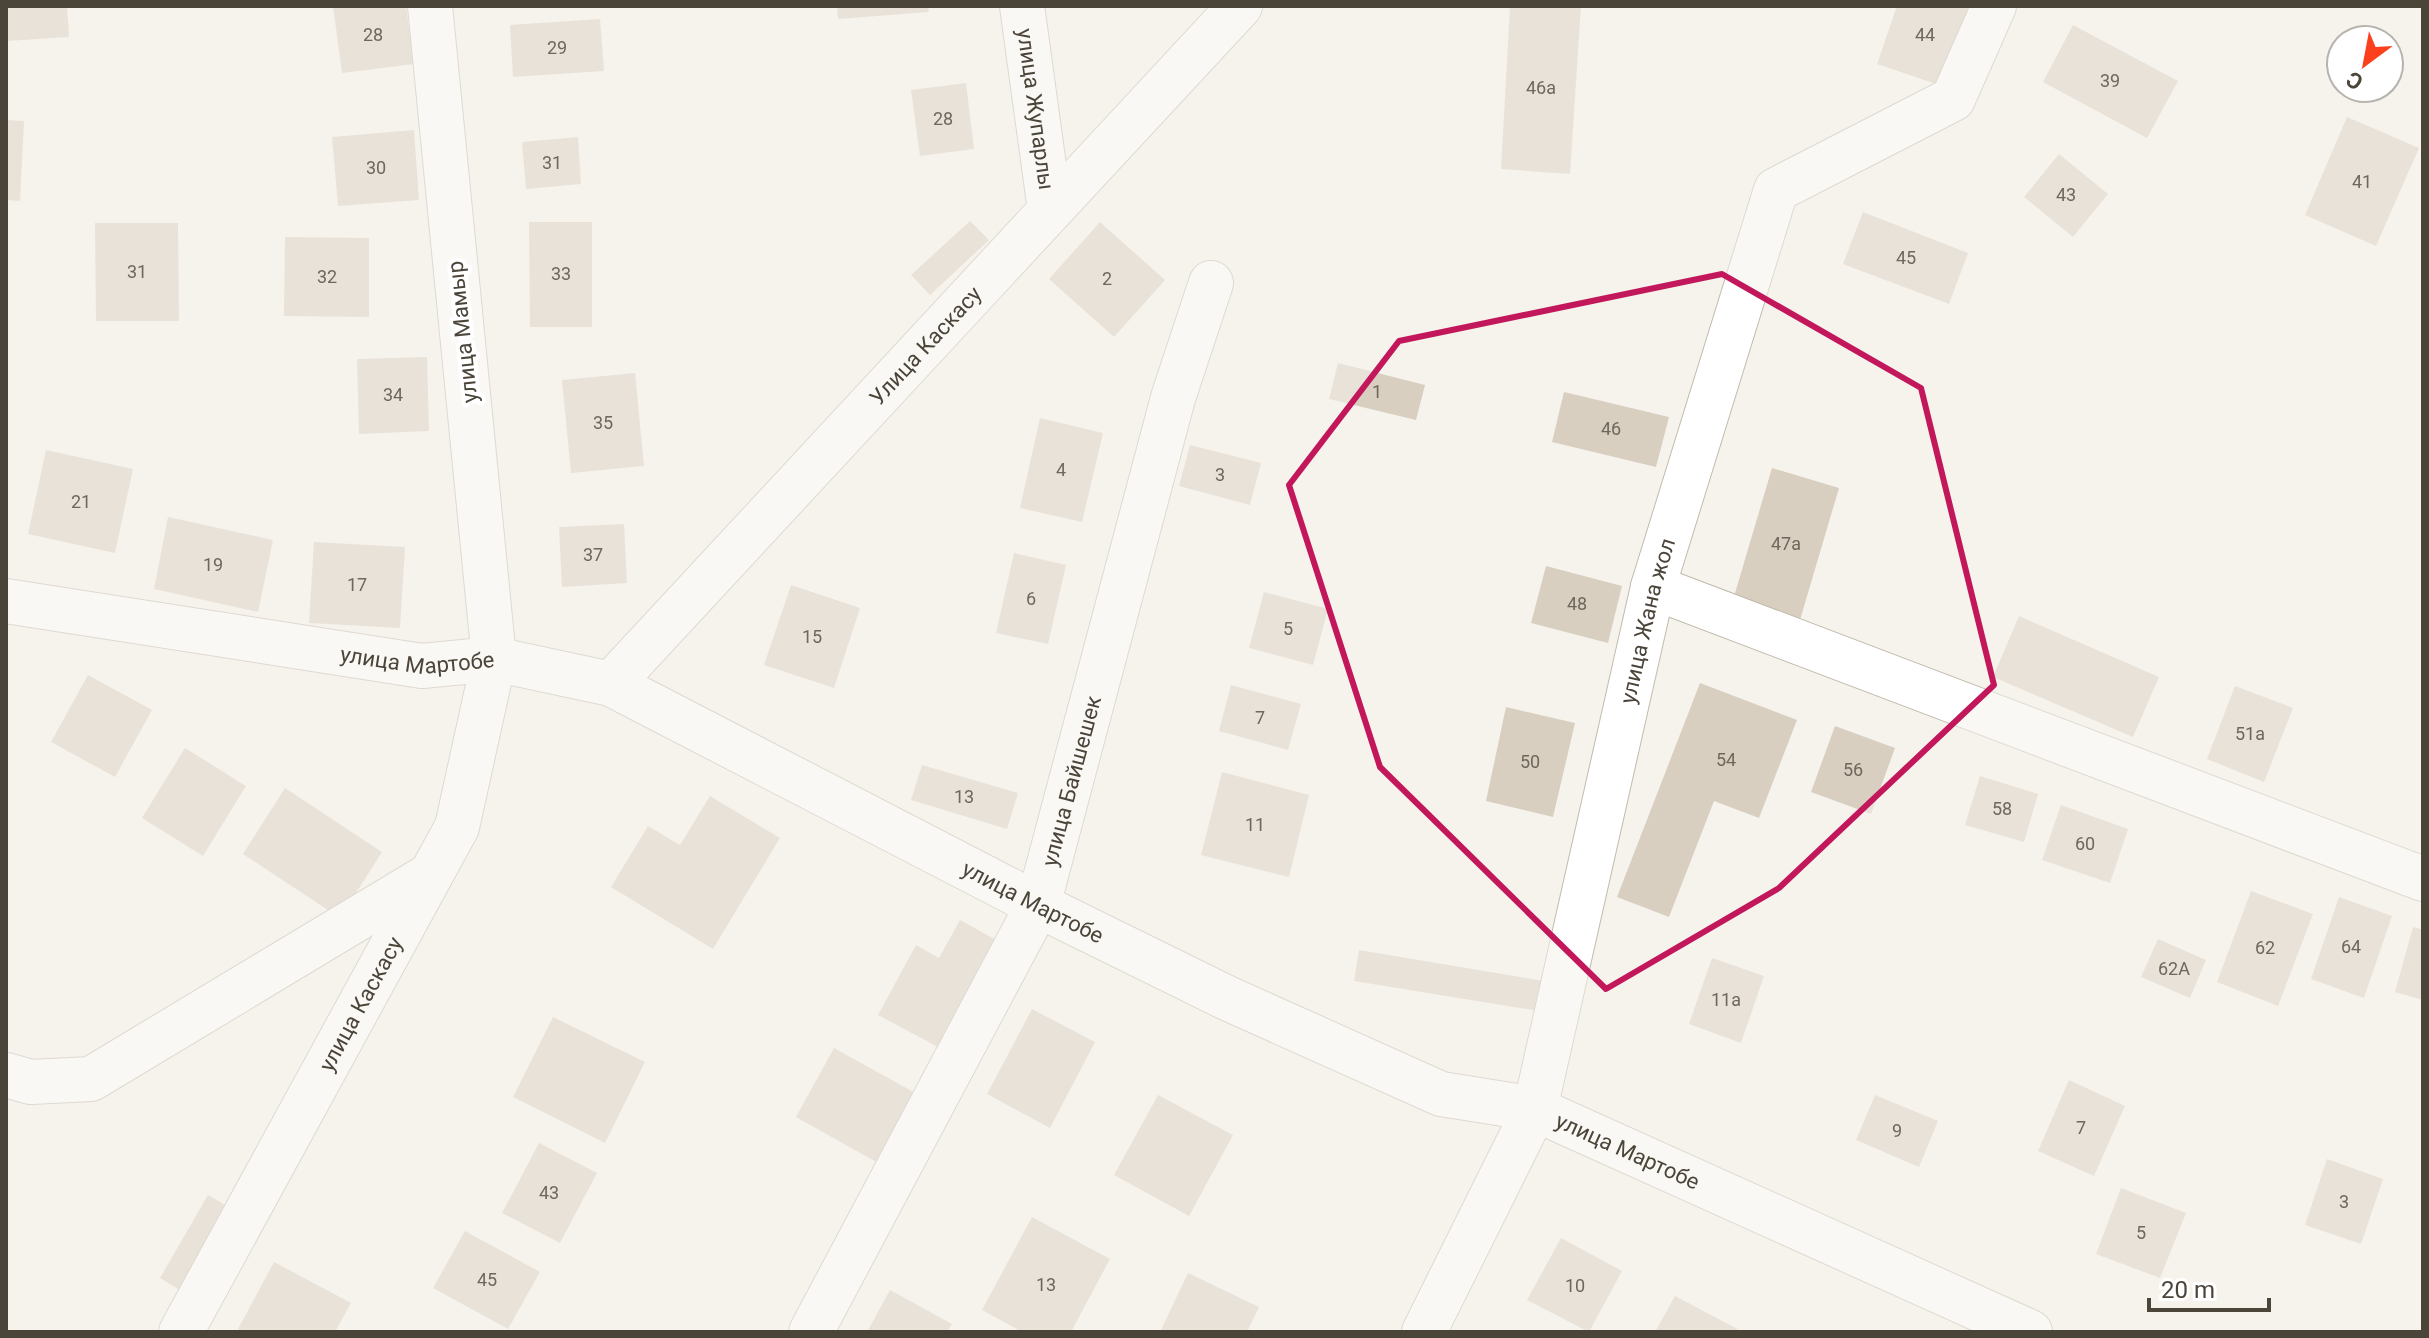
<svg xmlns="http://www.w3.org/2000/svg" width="2429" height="1338" viewBox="0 0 2429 1338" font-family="Roboto,sans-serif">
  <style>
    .building { fill: #d8cfc1 }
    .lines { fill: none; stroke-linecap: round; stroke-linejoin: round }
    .minor-casing { stroke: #c2bbae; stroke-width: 46 }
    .minor { stroke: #fff; stroke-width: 44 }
    .marked { fill: none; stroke: #c2185b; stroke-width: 6; stroke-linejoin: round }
    .labels { text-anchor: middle; stroke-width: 8; stroke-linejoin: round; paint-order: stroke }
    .number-label { font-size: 18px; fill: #6e675b }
    .street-label { font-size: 22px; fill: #4b4439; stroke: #fff }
  </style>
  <rect width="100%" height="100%" fill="#f6f3ec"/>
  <g class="building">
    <polygon points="6,6 67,6 69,37 6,41"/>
    <polygon points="333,6 406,6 414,64 342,73"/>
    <polygon points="837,6 928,6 929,12 838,19"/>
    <polygon points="1510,6 1581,6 1570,174 1501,169"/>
    <polygon points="1897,6 1973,6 1945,87 1877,64"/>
    <polygon points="600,19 604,71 513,77 510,25"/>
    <polygon points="2073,25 2178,81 2147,138 2043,82"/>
    <polygon points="966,83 974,149 920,156 911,90"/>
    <polygon points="2347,117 2419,148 2376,246 2305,215"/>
    <polygon points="6,120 24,121 20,201 6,200"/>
    <polygon points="414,130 419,200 338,206 332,137"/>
    <polygon points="578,137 581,184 526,189 522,142"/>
    <polygon points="2059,154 2108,194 2073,237 2024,197"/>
    <polygon points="1863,212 1968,253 1949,304 1843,264"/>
    <polygon points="970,221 989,240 930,295 911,275"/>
    <polygon points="529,222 592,222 592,327 530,327"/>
    <polygon points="1100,222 1165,280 1114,337 1049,279"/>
    <polygon points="95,223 178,223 179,321 96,321"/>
    <polygon points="285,237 369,238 369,317 284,316"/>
    <polygon points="427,357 429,431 359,434 357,359"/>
    <polygon points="1338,363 1425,385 1416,420 1329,399"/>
    <polygon points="635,373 644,466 571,473 562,380"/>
    <polygon points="1564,392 1669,417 1656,467 1552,442"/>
    <polygon points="1040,418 1103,433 1082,522 1020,508"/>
    <polygon points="1190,445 1261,463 1250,505 1179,486"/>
    <polygon points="46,450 133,469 115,553 28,534"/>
    <polygon points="1772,468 1839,488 1800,620 1733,600"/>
    <polygon points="168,517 273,540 258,612 154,589"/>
    <polygon points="624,524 627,583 562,587 559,527"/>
    <polygon points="314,542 405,547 400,628 309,623"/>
    <polygon points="1014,553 1066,565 1048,644 996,633"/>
    <polygon points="1546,566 1622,586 1608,643 1531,623"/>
    <polygon points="791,585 860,608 834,688 764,665"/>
    <polygon points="1264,592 1328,609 1313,665 1249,648"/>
    <polygon points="2019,616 2159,677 2133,737 1993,677"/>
    <polygon points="88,675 152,710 115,777 51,742"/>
    <polygon points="1700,683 1797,720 1759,818 1714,801 1669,917 1617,897"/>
    <polygon points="1231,685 1301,704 1288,750 1219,731"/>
    <polygon points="2235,686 2293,708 2264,782 2207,759"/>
    <polygon points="1506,707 1575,723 1553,817 1486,801"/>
    <polygon points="1835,726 1895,748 1871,814 1811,792"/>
    <polygon points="185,748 246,786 203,856 142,818"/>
    <polygon points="922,765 1018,793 1007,829 911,800"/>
    <polygon points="1222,772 1309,795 1289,877 1201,855"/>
    <polygon points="1980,776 2038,794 2024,842 1965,825"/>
    <polygon points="285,788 382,852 340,918 243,854"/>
    <polygon points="710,796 780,838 713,949 611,887 648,826 680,845"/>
    <polygon points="2061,805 2128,829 2110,883 2042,860"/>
    <polygon points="2251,891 2313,914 2278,1006 2217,982"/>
    <polygon points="2339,897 2392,916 2364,998 2311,979"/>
    <polygon points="960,920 996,940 938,1047 878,1015 916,945 939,958"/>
    <polygon points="2413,927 2423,930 2423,1000 2395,992"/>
    <polygon points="2158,939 2206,960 2190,998 2141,977"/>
    <polygon points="1359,950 1544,981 1539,1011 1354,981"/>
    <polygon points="1712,958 1764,976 1741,1043 1689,1024"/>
    <polygon points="1032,1009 1095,1042 1050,1128 987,1094"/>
    <polygon points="553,1017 645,1062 605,1143 513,1097"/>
    <polygon points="834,1048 917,1094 878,1163 796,1117"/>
    <polygon points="2069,1080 2125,1106 2094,1176 2038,1151"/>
    <polygon points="1158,1095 1233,1135 1189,1216 1114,1175"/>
    <polygon points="1875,1095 1938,1121 1919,1167 1856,1140"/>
    <polygon points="539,1143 597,1173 560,1243 502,1213"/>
    <polygon points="2327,1159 2383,1179 2361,1244 2305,1225"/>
    <polygon points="2121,1188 2186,1213 2160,1278 2096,1254"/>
    <polygon points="208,1195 237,1212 188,1295 160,1278"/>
    <polygon points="1032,1217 1110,1259 1071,1332 1022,1332 982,1310"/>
    <polygon points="465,1231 540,1272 508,1329 433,1288"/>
    <polygon points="1561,1238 1622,1271 1589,1332 1527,1300"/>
    <polygon points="274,1262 351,1303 335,1332 243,1332 238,1329"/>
    <polygon points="1188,1273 1259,1307 1247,1332 1160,1332"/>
    <polygon points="890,1290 952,1324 947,1332 867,1332"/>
    <polygon points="1675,1296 1743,1332 1655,1332"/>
  </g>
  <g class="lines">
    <defs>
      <g id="minor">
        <path id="s1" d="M 1022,6 L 1050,210"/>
        <polyline points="1653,587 2423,879"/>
        <path id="s2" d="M 6,601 L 422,666 L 494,659 L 611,684 L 1038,905 L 1227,998 L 1441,1094 L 1535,1109 L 2030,1332"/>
        <path id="s3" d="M 611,684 L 1240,6"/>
        <polyline points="6,1075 31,1082 91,1079 430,875"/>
        <path id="s4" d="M 181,1332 L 457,827 L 494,659 L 430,6"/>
        <path id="s5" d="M 811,1332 L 1038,905 L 1173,398 L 1211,283"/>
        <path id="s6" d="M 1424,1332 L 1535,1109 L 1653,587 L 1776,190 L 1953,99 L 1994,6"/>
      </g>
    </defs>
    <use href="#minor" class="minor-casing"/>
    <use href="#minor" class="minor"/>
  </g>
  <path d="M0 0H2429V1338H0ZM 1722,274 L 1921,388 L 1994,685 L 1779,888 L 1606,989 L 1380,767 L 1289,485 L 1399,341 Z" fill="#f6f3ec" fill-opacity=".55" fill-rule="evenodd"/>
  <path class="marked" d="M 1722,274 L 1921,388 L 1994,685 L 1779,888 L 1606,989 L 1380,767 L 1289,485 L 1399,341 Z"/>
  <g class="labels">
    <g class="number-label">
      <text x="373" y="41">28</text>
      <text x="1925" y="41">44</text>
      <text x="557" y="54">29</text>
      <text x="2110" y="87">39</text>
      <text x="1541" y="94">46а</text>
      <text x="943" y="125">28</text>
      <text x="552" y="169">31</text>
      <text x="376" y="174">30</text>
      <text x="2362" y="188">41</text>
      <text x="2066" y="201">43</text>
      <text x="1906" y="264">45</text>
      <text x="137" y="278">31</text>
      <text x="561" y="280">33</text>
      <text x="327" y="283">32</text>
      <text x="1107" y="285">2</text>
      <text x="1377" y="398">1</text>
      <text x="393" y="401">34</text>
      <text x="603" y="429">35</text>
      <text x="1611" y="435">46</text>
      <text x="1061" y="476">4</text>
      <text x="1220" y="481">3</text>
      <text x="81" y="508">21</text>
      <text x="1786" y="550">47а</text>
      <text x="593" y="561">37</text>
      <text x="213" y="571">19</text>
      <text x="357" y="591">17</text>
      <text x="1031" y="605">6</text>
      <text x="1577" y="610">48</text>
      <text x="1288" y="635">5</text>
      <text x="812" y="643">15</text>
      <text x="1260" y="724">7</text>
      <text x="2250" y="740">51а</text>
      <text x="1726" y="766">54</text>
      <text x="1530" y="768">50</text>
      <text x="1853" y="776">56</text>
      <text x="964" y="803">13</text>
      <text x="2002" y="815">58</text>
      <text x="1255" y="831">11</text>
      <text x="2085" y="850">60</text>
      <text x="2351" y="953">64</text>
      <text x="2265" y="954">62</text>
      <text x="2174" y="975">62А</text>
      <text x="1726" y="1006">11а</text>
      <text x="2081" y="1134">7</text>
      <text x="1897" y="1137">9</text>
      <text x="549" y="1199">43</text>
      <text x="2344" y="1208">3</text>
      <text x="2141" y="1239">5</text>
      <text x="487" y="1286">45</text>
      <text x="1046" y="1291">13</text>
      <text x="1575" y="1292">10</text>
    </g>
    <g class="street-label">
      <text dy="8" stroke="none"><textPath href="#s1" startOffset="104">улица Жупарлы</textPath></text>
      <text transform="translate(462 332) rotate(-96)" y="8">улица Мамыр</text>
      <text dy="8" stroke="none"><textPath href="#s3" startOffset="462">Улица Каскасу</textPath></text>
      <text dy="8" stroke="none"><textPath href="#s6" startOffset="750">улица Жана жол</textPath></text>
      <text dy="8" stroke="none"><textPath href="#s2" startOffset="416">улица Мартобе</textPath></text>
      <text dy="8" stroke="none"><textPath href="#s5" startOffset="612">улица Байшешек</textPath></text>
      <text dy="8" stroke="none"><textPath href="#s2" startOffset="1088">улица Мартобе</textPath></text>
      <text dy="8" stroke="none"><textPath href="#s4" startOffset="374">улица Каскасу</textPath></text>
      <text dy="8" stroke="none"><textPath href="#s2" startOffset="1736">улица Мартобе</textPath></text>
    </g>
  </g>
  <rect width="2429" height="1338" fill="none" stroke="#4b4439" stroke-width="16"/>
  <g transform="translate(2365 64) rotate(212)"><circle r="38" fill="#ffffff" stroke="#b7b4b0" stroke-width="2"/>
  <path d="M0-6L14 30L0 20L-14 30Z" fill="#fc3f1d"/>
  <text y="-12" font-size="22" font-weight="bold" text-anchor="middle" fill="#4b4439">С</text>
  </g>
  <path d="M2149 1298v12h120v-12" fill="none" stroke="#4b4439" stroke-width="4"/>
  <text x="2161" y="1298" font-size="24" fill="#4b4439" stroke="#ffffff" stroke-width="6" paint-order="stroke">20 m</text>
</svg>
